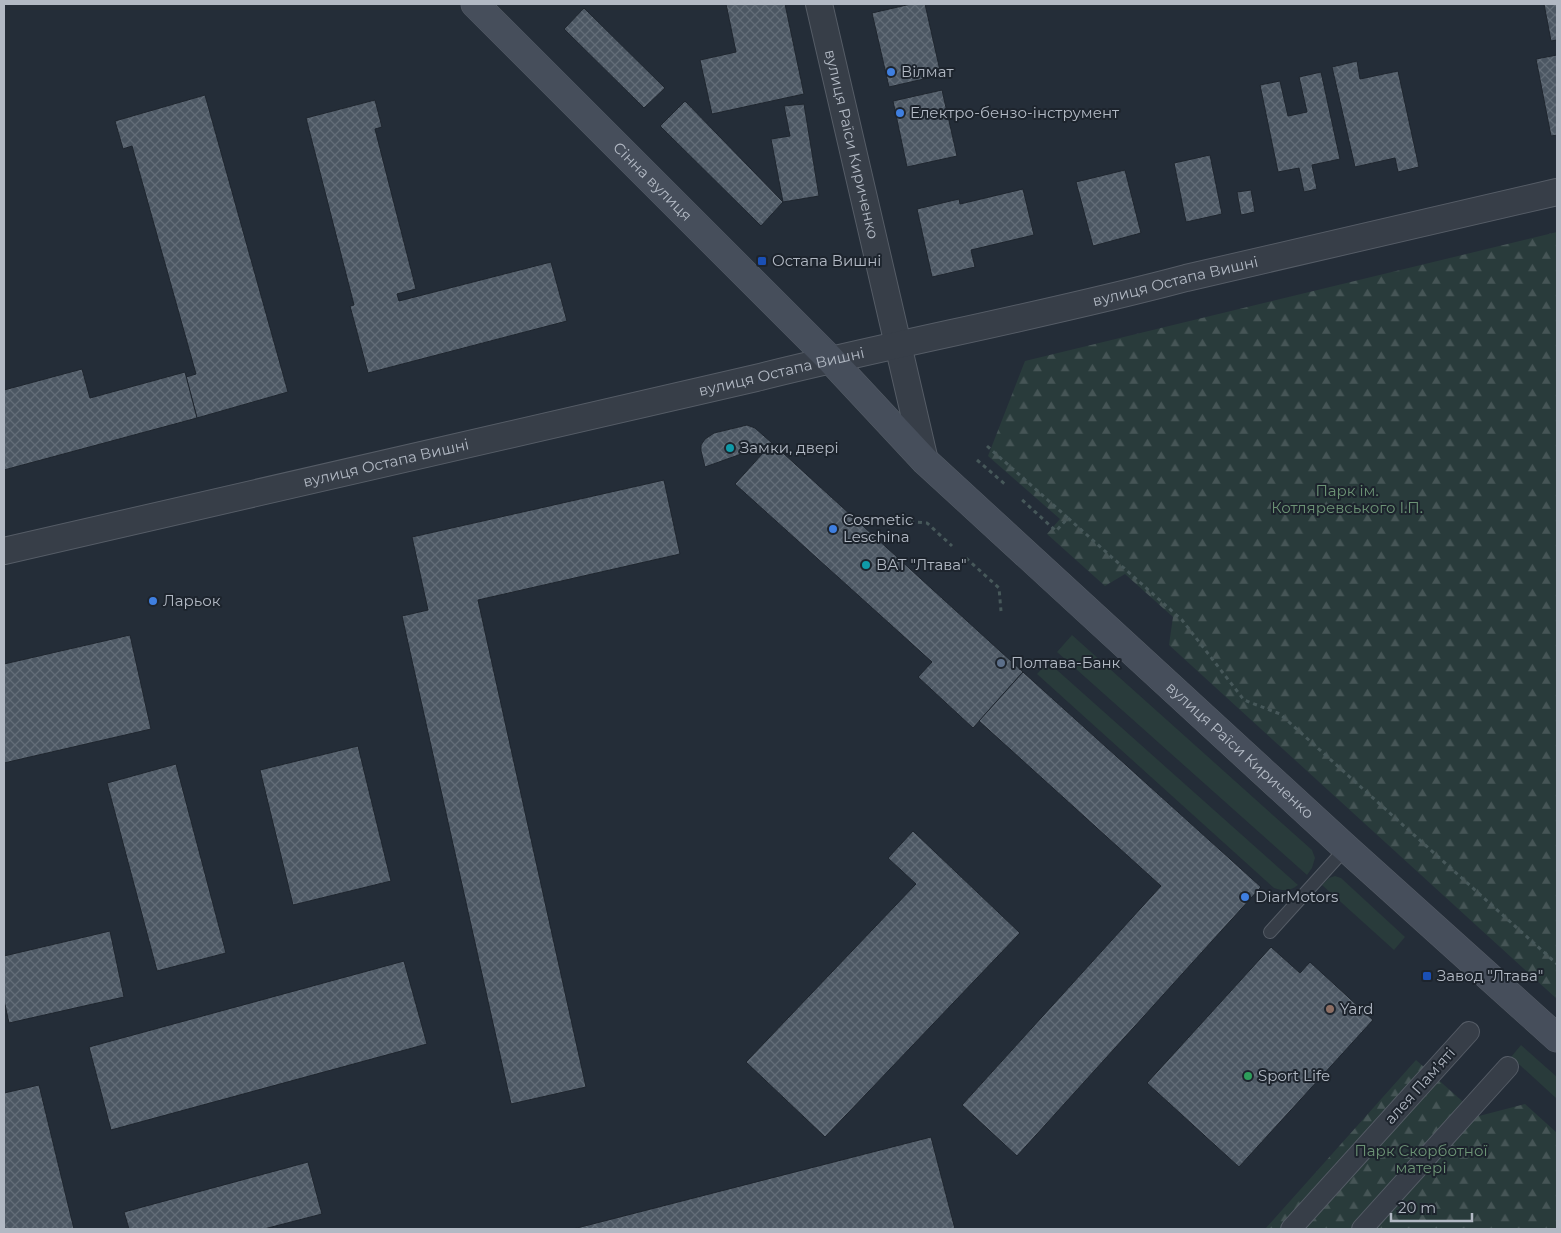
<svg xmlns="http://www.w3.org/2000/svg" width="1561" height="1233" viewBox="0 0 1561 1233" font-family="Montserrat,sans-serif">
  <style>
    .grass { fill: #293b3b }
    .forest { fill: url(#forest-firs) }
    .building { fill: url(#building-cross-hatch); stroke: #1f262f }
    .lines { fill: none; stroke-linecap: round; stroke-linejoin: round }
    .service-casing { stroke: #555c66; stroke-width: 14 }
    .pedestrian-casing { stroke: #555c66; stroke-width: 22 }
    .minor-casing { stroke: #555c66; stroke-width: 28 }
    .secondary-casing { stroke: #555c66; stroke-width: 29 }
    .path { stroke: #47585a; stroke-width: 3; stroke-dasharray: 4 4; stroke-linecap: butt }
    .service { stroke: #373e48; stroke-width: 12 }
    .pedestrian { stroke: #373e48; stroke-width: 20 }
    .minor { stroke: #373e48; stroke-width: 26 }
    .secondary { stroke: #464e5b; stroke-width: 28 }
    .shop-dot { fill: #3f7fe0; stroke: #1d242d; stroke-width: 2 }
    .transit-dot { fill: #1a4fb4; stroke: #1d242d; stroke-width: 2 }
    .culture-dot { fill: #0f9aa8; stroke: #1d242d; stroke-width: 2 }
    .service-dot { fill: #5c6f8a; stroke: #1d242d; stroke-width: 2 }
    .education-dot { fill: #8d6e63; stroke: #1d242d; stroke-width: 2 }
    .leisure-dot { fill: #2e9e5b; stroke: #1d242d; stroke-width: 2 }
    .labels { text-anchor: middle; stroke-width: 4; stroke-linejoin: round; paint-order: stroke }
    .poi-label { font-size: 15px; fill: #b2b9c4; stroke: #1d242d; text-anchor: start }
    .street-label { font-size: 15px; fill: #b2b9c4; stroke: #1d242d }
    .park-label { font-size: 15px; fill: #6c9375; stroke: #1d242d }
  </style>
  <defs>
    <pattern id="forest-firs" width="22" height="20" patternUnits="userSpaceOnUse" patternTransform="scale(1.25)"><rect width="22" height="20" fill="#293b3b"/><path d="M5 1l3.5 6h-7zM16 11l3.5 6h-7z" fill="#465556"/></pattern>
    <pattern id="building-cross-hatch" width="8" height="8" patternUnits="userSpaceOnUse" patternTransform="scale(1.25)"><rect width="8" height="8" fill="#4c5763"/><path d="M0 0l8 8M0 8l8-8" fill="none" stroke="#636d78"/></pattern>
  </defs>
  <rect width="100%" height="100%" fill="#242d38"/>
  <g class="grass">
    <polygon points="1072,635 1312,850 1315,858 1312,868 1307,875 1057,652"/>
    <path d="M 1048,662 L 1298,885 C 1289,892 1284,891 1274,888 L 1037,674 Z"/>
    <polygon points="1335,876 1341,878 1405,937 1394,950 1322,885 1329,878"/>
    <polygon points="1521,1045 1557,1077 1557,1099 1511,1057"/>
  </g>
  <g class="forest">
    <polygon points="1557,232 1557,999 1169,645 1173,617 1125,574 1105,586 1047,534 1060,519 988,456 1025,361"/>
    <polygon points="1416,1060 1479,1116 1525,1104 1557,1133 1557,1229 1265,1229"/>
  </g>
  <g class="building">
    <polygon points="726,4 785,4 804,94 712,114 700,60 736,52"/>
    <polygon points="911,4 925,4 941,75 889,87 872,13"/>
    <polygon points="1544,4 1557,4 1557,40 1551,41"/>
    <polygon points="584,8 665,88 644,108 564,29"/>
    <polygon points="1557,55 1557,135 1551,136 1536,59"/>
    <polygon points="1357,61 1360,79 1398,71 1419,167 1398,172 1395,158 1355,167 1332,67"/>
    <polygon points="1321,72 1340,159 1312,165 1317,189 1304,192 1299,168 1278,172 1260,85 1280,81 1288,116 1307,112 1299,77"/>
    <polygon points="942,90 957,156 907,167 893,101"/>
    <polygon points="205,95 288,392 197,418 186,377 196,374 132,146 123,149 115,121"/>
    <polygon points="375,100 382,127 375,129 416,289 397,294 399,301 551,262 567,321 368,373 350,306 354,305 306,118"/>
    <polygon points="685,101 783,202 761,226 660,126"/>
    <polygon points="804,104 819,196 783,202 771,139 790,136 784,106"/>
    <polygon points="1210,155 1222,214 1186,222 1174,163"/>
    <polygon points="1125,170 1141,233 1093,246 1076,182"/>
    <polygon points="1023,189 1034,235 971,250 975,267 932,277 917,209 959,199 960,204"/>
    <polygon points="1251,190 1255,212 1241,215 1237,192"/>
    <polygon points="82,369 90,398 185,372 197,418 4,470 4,390"/>
    <polygon points="747,425 755,428 772,443 705,467 701,451 701,445 705,439 714,433"/>
    <polygon points="772,443 1023,672 973,728 918,677 932,662 735,484"/>
    <polygon points="664,480 680,554 478,600 586,1087 511,1104 402,616 428,610 412,537"/>
    <polygon points="130,635 151,729 4,763 4,664"/>
    <polygon points="1023,672 1261,887 1017,1156 962,1105 1161,886 979,721"/>
    <polygon points="358,746 391,881 293,905 260,770"/>
    <polygon points="176,764 226,953 157,971 107,783"/>
    <polygon points="913,831 1020,933 825,1137 746,1062 916,884 888,858"/>
    <polygon points="110,931 124,997 9,1023 4,1000 4,956"/>
    <polygon points="1271,947 1300,973 1310,962 1373,1020 1239,1167 1147,1083"/>
    <polygon points="404,961 427,1044 111,1130 89,1047"/>
    <polygon points="39,1085 74,1229 4,1229 4,1093"/>
    <polygon points="931,1137 955,1229 573,1229"/>
    <polygon points="308,1162 322,1214 264,1229 129,1229 124,1212"/>
  </g>
  <g class="lines">
    <defs>
      <polyline id="service" points="1270,932 1346,848"/>
      <g id="pedestrian">
        <polyline points="1291,1229 1469,1032"/>
        <polyline points="1362,1229 1508,1067"/>
      </g>
      <g id="minor">
        <path id="s1" d="M 819,4 L 925,461"/>
        <path id="s2" d="M 4,551 L 756,378 C 899,342 1044,316 1186,278 L 1557,192"/>
      </g>
      <g id="secondary">
        <path id="s3" d="M 475,4 L 830,359 L 925,461 L 1346,848 L 1557,1038"/>
      </g>
    </defs>
    <use href="#service" class="service-casing"/>
    <use href="#pedestrian" class="pedestrian-casing"/>
    <use href="#minor" class="minor-casing"/>
    <use href="#secondary" class="secondary-casing"/>
    <g class="path">
      <polyline points="987,446 1068,518 1056,531 1020,498"/>
      <polyline points="977,460 1007,486"/>
      <polyline points="1068,518 1182,620 1244,700 1280,714 1557,964"/>
      <polyline points="902,521 927,523 952,546"/>
      <polyline points="966,558 999,588 1001,611"/>
    </g>
    <use href="#service" class="service"/>
    <use href="#pedestrian" class="pedestrian"/>
    <use href="#minor" class="minor"/>
    <use href="#secondary" class="secondary"/>
  </g>
  <g class="shop-dot">
    <circle cx="891" cy="72" r="5"/>
    <circle cx="900" cy="113" r="5"/>
    <circle cx="833" cy="529" r="5"/>
    <circle cx="153" cy="601" r="5"/>
    <circle cx="1245" cy="897" r="5"/>
  </g>
  <g class="transit-dot">
    <rect x="757" y="256" width="10" height="10" rx="2.5"/>
    <rect x="1422" y="971" width="10" height="10" rx="2.5"/>
  </g>
  <g class="culture-dot">
    <circle cx="730" cy="448" r="5"/>
    <circle cx="866" cy="565" r="5"/>
  </g>
  <circle class="service-dot" cx="1001" cy="663" r="5"/>
  <circle class="education-dot" cx="1330" cy="1009" r="5"/>
  <circle class="leisure-dot" cx="1248" cy="1076" r="5"/>
  <g class="labels">
    <g class="poi-label">
      <text x="901" y="77">Вілмат</text>
      <text x="910" y="118">Електро-бензо-інструмент</text>
      <text x="772" y="266">Остапа Вишні</text>
      <text x="740" y="453">Замки, двері</text>
      <text x="843" y="525">Cosmetic<tspan x="843" dy="17">Leschina</tspan></text>
      <text x="876" y="570">ВАТ "Лтава"</text>
      <text x="163" y="606">Ларьок</text>
      <text x="1011" y="668">Полтава-Банк</text>
      <text x="1255" y="902">DiarMotors</text>
      <text x="1437" y="981">Завод "Лтава"</text>
      <text x="1340" y="1014">Yard</text>
      <text x="1258" y="1081">Sport Life</text>
    </g>
    <g class="street-label">
      <text dy="5" stroke="none"><textPath href="#s1" startOffset="144">вулиця Раїси Кириченко</textPath></text>
      <text dy="5" stroke="none"><textPath href="#s3" startOffset="251">Сінна вулиця</textPath></text>
      <text dy="5" stroke="none"><textPath href="#s2" startOffset="1202">вулиця Остапа Вишні</textPath></text>
      <text dy="5" stroke="none"><textPath href="#s2" startOffset="798">вулиця Остапа Вишні</textPath></text>
      <text dy="5" stroke="none"><textPath href="#s2" startOffset="392">вулиця Остапа Вишні</textPath></text>
      <text dy="5" stroke="none"><textPath href="#s3" startOffset="1069">вулиця Раїси Кириченко</textPath></text>
      <text transform="translate(1420 1086) rotate(-48)" y="5">алея Памʼяті</text>
    </g>
    <g class="park-label">
      <text x="1347" y="496">Парк ім.<tspan x="1347" dy="17">Котляревського І.П.</tspan></text>
      <text x="1421" y="1156">Парк Скорботної<tspan x="1421" dy="17">матері</tspan></text>
    </g>
  </g>
  <rect width="1561" height="1233" fill="none" stroke="#b2b9c4" stroke-width="10"/>
  <path d="M1391 1213v8h81v-8" fill="none" stroke="#b2b9c4" stroke-width="2.5"/>
  <text x="1398" y="1213" font-size="15" fill="#b2b9c4" stroke="#1d242d" stroke-width="4" paint-order="stroke">20 m</text>
</svg>
